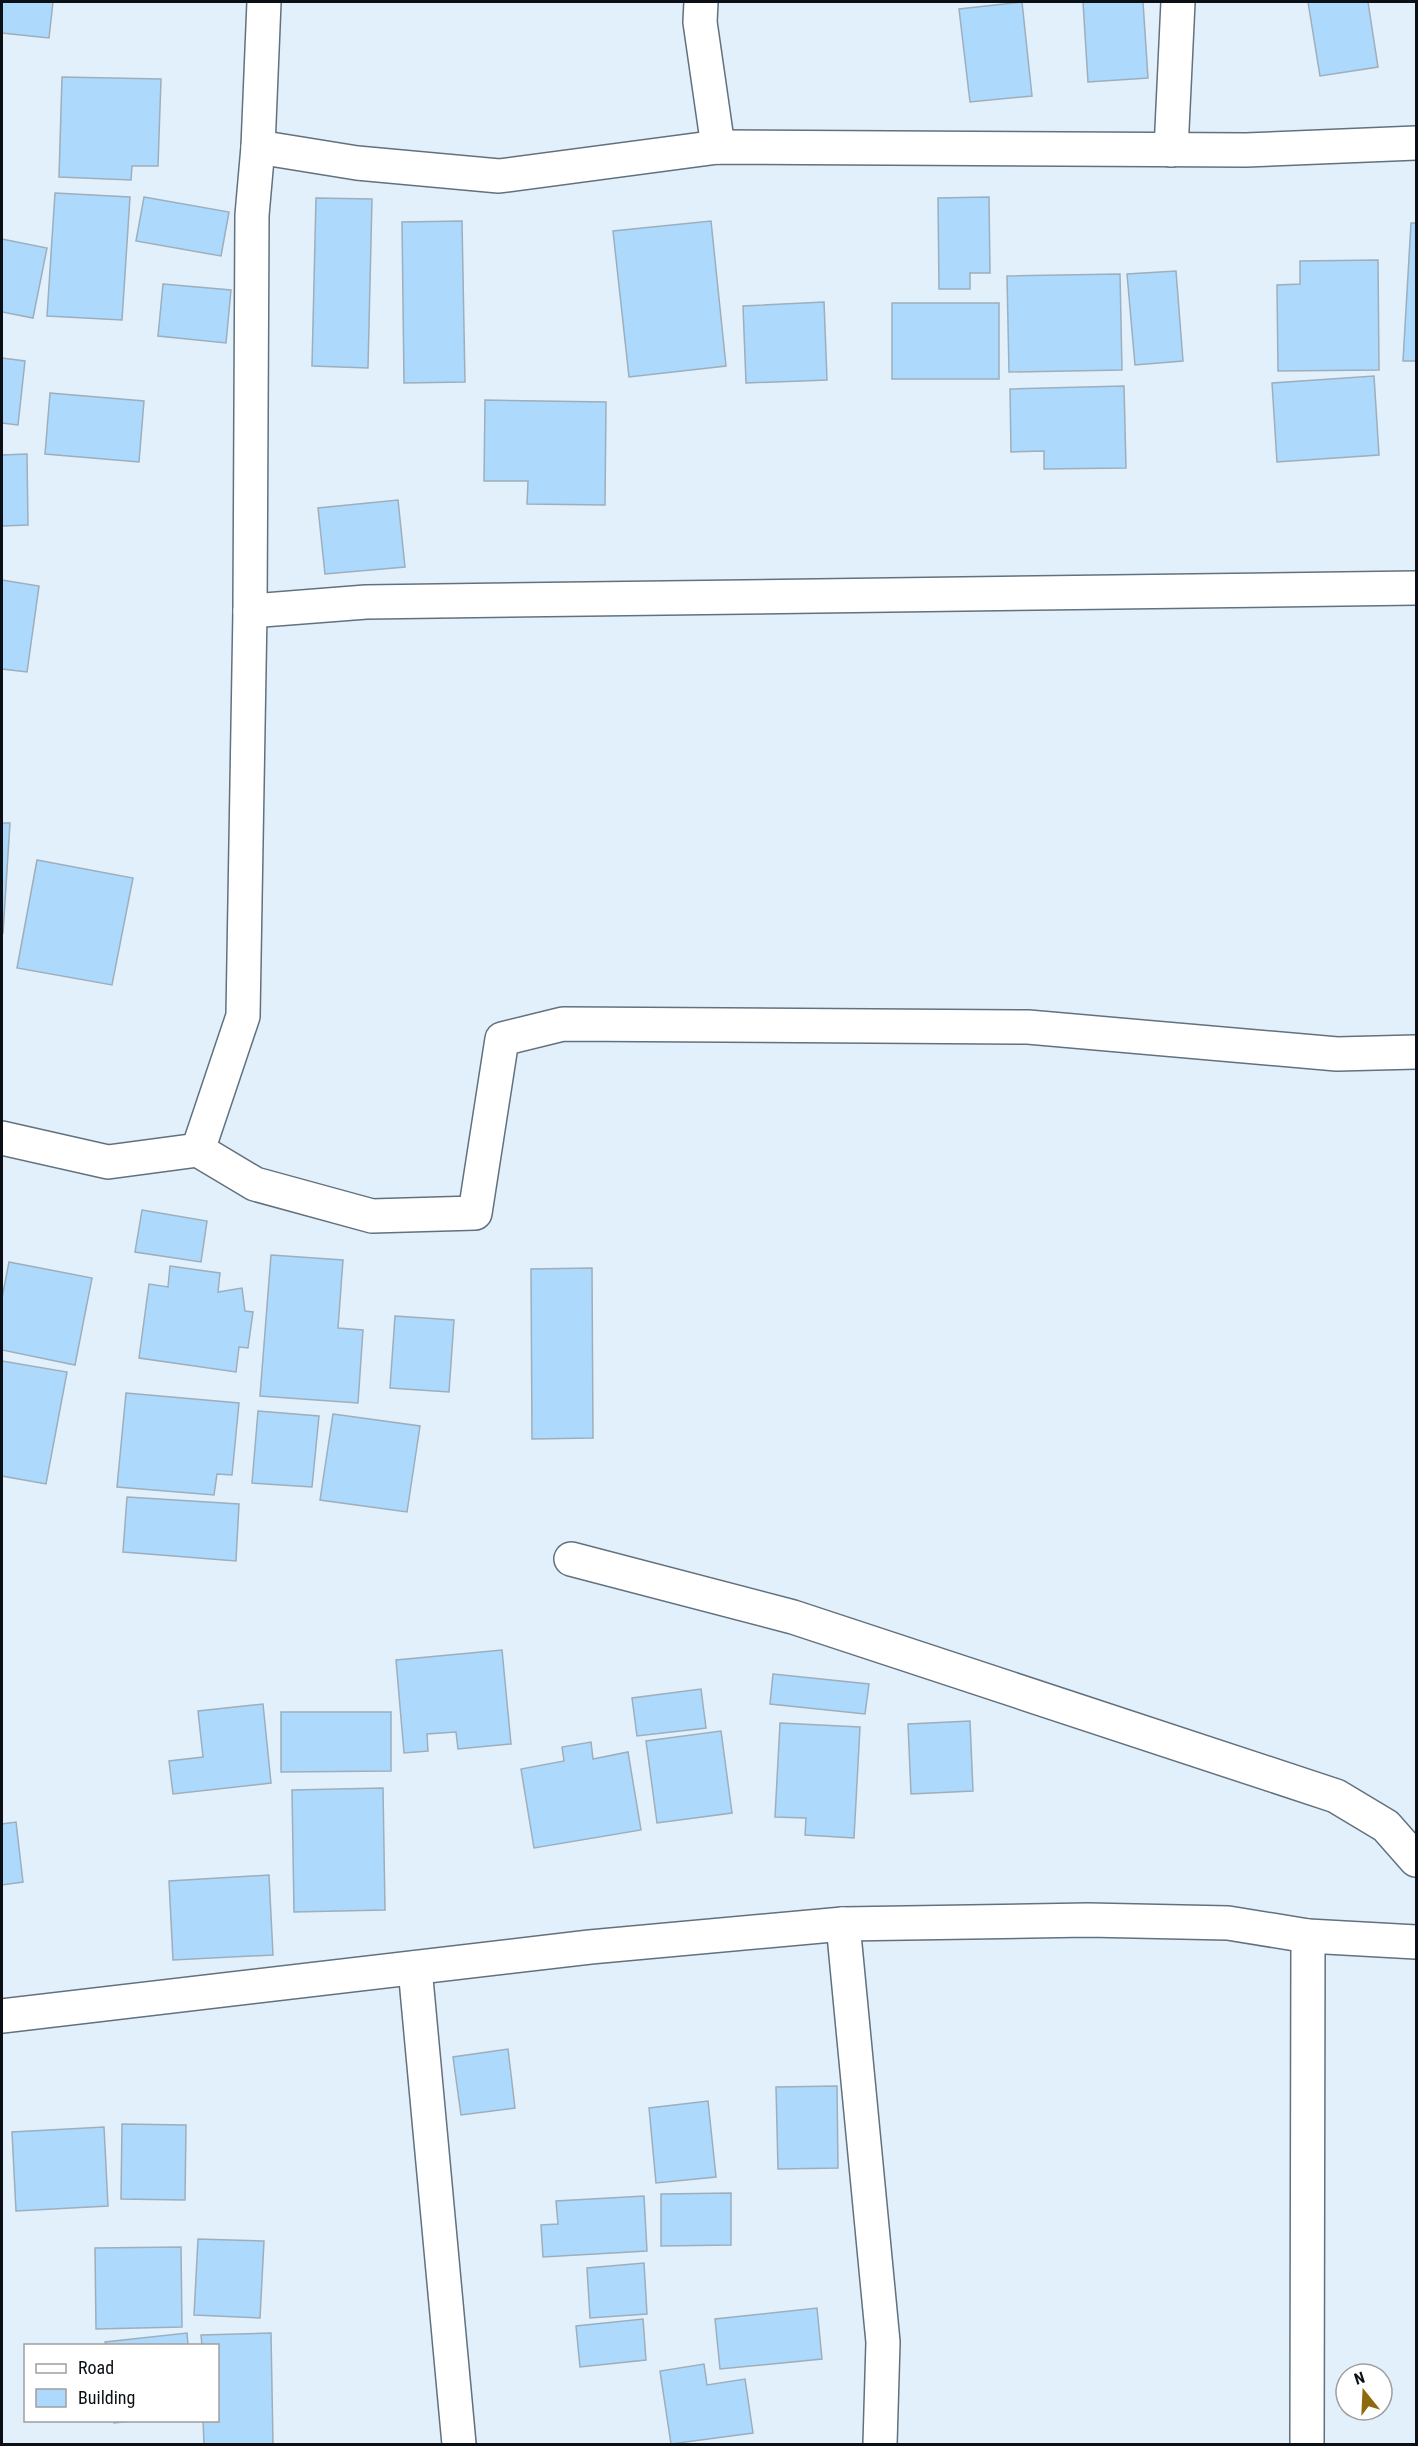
<svg xmlns="http://www.w3.org/2000/svg" width="1418" height="2446" viewBox="0 0 1418 2446" font-family="'Roboto Condensed',sans-serif">
  <style>
    .building { fill: #add9fd; stroke: #9daebc; stroke-width: 1.5 }
    .lines { fill: none; stroke-linecap: round; stroke-linejoin: round }
    .minor-casing { stroke: #61717e; stroke-width: 36 }
    .minor { stroke: #fff; stroke-width: 33 }
  </style>
  <rect width="100%" height="100%" fill="#e2f0fc"/>
  <g class="building">
    <polygon points="2,2 53,2 49,38 2,33"/>
    <polygon points="1022,2 1032,96 970,102 959,9"/>
    <polygon points="1083,2 1143,2 1148,78 1088,82"/>
    <polygon points="1308,2 1368,2 1378,67 1320,76"/>
    <polygon points="62,77 161,79 158,166 132,166 131,180 59,177"/>
    <polygon points="55,193 130,197 122,320 47,316"/>
    <polygon points="144,197 229,212 221,256 136,241"/>
    <polygon points="989,197 990,273 970,273 970,289 939,289 938,198"/>
    <polygon points="316,198 372,199 368,368 312,366"/>
    <polygon points="462,221 465,382 404,383 402,222"/>
    <polygon points="711,221 726,366 629,377 613,231"/>
    <polygon points="1411,223 1416,223 1416,361 1403,361"/>
    <polygon points="2,239 47,248 33,318 2,312"/>
    <polygon points="1378,260 1379,370 1278,371 1277,285 1300,284 1300,261"/>
    <polygon points="1176,271 1183,361 1135,365 1127,274"/>
    <polygon points="1120,274 1122,370 1009,372 1007,276"/>
    <polygon points="163,284 231,290 226,343 158,336"/>
    <polygon points="824,302 827,380 746,383 743,306"/>
    <rect x="892" y="303" width="107" height="76"/>
    <polygon points="2,358 25,361 18,425 2,423"/>
    <polygon points="1374,376 1379,455 1277,462 1272,383"/>
    <polygon points="1124,386 1126,468 1044,469 1044,451 1011,452 1010,389"/>
    <polygon points="50,393 144,401 139,462 45,454"/>
    <polygon points="485,400 606,402 605,505 527,504 528,481 484,481"/>
    <polygon points="27,454 28,525 2,526 2,455"/>
    <polygon points="398,500 405,567 325,574 318,508"/>
    <polygon points="2,580 39,586 27,672 2,669"/>
    <polygon points="2,823 10,823 3,933 2,933"/>
    <polygon points="37,860 133,878 112,985 17,968"/>
    <polygon points="142,1210 207,1221 201,1262 135,1252"/>
    <polygon points="271,1255 343,1260 338,1328 363,1330 358,1403 260,1396"/>
    <polygon points="9,1262 92,1278 75,1365 2,1350 2,1298"/>
    <polygon points="170,1266 220,1273 218,1292 242,1288 245,1311 253,1312 248,1348 239,1347 236,1372 139,1358 149,1284 168,1287"/>
    <polygon points="592,1268 593,1438 532,1439 531,1269"/>
    <polygon points="395,1316 454,1320 449,1392 390,1388"/>
    <polygon points="2,1361 67,1372 46,1484 2,1476"/>
    <polygon points="126,1393 239,1403 232,1475 217,1474 214,1495 117,1487"/>
    <polygon points="258,1411 319,1416 312,1487 252,1483"/>
    <polygon points="333,1414 420,1426 407,1512 320,1500"/>
    <polygon points="127,1497 239,1504 236,1561 123,1552"/>
    <polygon points="502,1650 511,1744 458,1749 456,1732 427,1734 428,1751 404,1753 396,1660"/>
    <polygon points="773,1674 869,1684 865,1714 770,1704"/>
    <polygon points="701,1689 706,1728 637,1736 632,1698"/>
    <polygon points="263,1704 271,1783 173,1794 169,1761 203,1757 198,1711"/>
    <polygon points="281,1712 391,1712 391,1771 281,1772"/>
    <polygon points="970,1721 973,1791 911,1794 908,1724"/>
    <polygon points="780,1723 860,1727 854,1838 805,1835 806,1818 775,1817"/>
    <polygon points="721,1731 732,1813 657,1823 646,1741"/>
    <polygon points="591,1742 593,1759 628,1752 641,1830 534,1848 521,1769 564,1761 562,1747"/>
    <polygon points="383,1788 385,1910 294,1912 292,1790"/>
    <polygon points="16,1822 23,1882 2,1885 2,1824"/>
    <polygon points="269,1875 273,1955 173,1960 169,1881"/>
    <polygon points="508,2049 515,2108 461,2115 453,2057"/>
    <polygon points="837,2086 838,2168 778,2169 776,2087"/>
    <polygon points="708,2101 716,2177 656,2183 649,2108"/>
    <polygon points="122,2124 186,2125 185,2200 121,2199"/>
    <polygon points="104,2127 108,2206 16,2211 12,2132"/>
    <polygon points="731,2193 731,2245 661,2246 661,2194"/>
    <polygon points="644,2196 647,2251 543,2257 541,2225 558,2224 556,2201"/>
    <polygon points="198,2239 264,2241 260,2318 194,2315"/>
    <polygon points="181,2247 182,2327 96,2329 95,2248"/>
    <polygon points="644,2263 647,2314 590,2318 587,2268"/>
    <polygon points="817,2308 822,2359 720,2369 715,2319"/>
    <polygon points="643,2319 646,2360 580,2367 576,2326"/>
    <polygon points="187,2333 188,2346 106,2346 105,2342"/>
    <polygon points="271,2333 273,2444 204,2444 203,2420 218,2420 218,2346 202,2346 201,2335"/>
    <polygon points="704,2364 707,2385 745,2379 753,2433 671,2444 660,2371"/>
    <polygon points="113,2420 141,2420 114,2423"/>
  </g>
  <g class="lines">
    <defs>
      <g id="minor">
        <polyline points="701,2 700,22 718,147"/>
        <polyline points="258,147 357,163 499,176 718,147 1246,150 1416,143"/>
        <polyline points="1171,150 1178,2"/>
        <polyline points="250,611 366,602 1416,588"/>
        <polyline points="2,1138 108,1162 198,1150 243,1016 250,611 252,215 258,147 264,2"/>
        <polyline points="198,1150 255,1184 372,1216 475,1213 502,1039 563,1024 1028,1027 1337,1054 1416,1052"/>
        <polyline points="571,1559 793,1617 1336,1796 1386,1826 1416,1860"/>
        <polyline points="843,1924 883,2342 880,2444"/>
        <polyline points="415,1968 459,2444"/>
        <polyline points="2,2016 590,1947 843,1924 1088,1920 1228,1923 1308,1936 1416,1942"/>
        <polyline points="1307,2444 1308,1936"/>
      </g>
    </defs>
    <use href="#minor" class="minor-casing"/>
    <use href="#minor" class="minor"/>
  </g>
  <rect width="1418" height="2446" fill="none" stroke="#0a1015" stroke-width="6"/>
  <rect x="24" y="2344" width="195" height="78" fill="#ffffff" stroke="#9d9fa1" stroke-width="1.5"/>
  <rect x="36" y="2364" width="30" height="9" fill="#ffffff" stroke="#9d9fa1" stroke-width="1.5"/>
  <text x="78" y="2374" font-size="18" fill="#0a1015">Road</text>
  <rect x="36" y="2389" width="30" height="18" fill="#add9fd" stroke="#9d9fa1" stroke-width="1.5"/>
  <text x="78" y="2404" font-size="18" fill="#0a1015">Building</text>
  <g transform="translate(1364 2392) rotate(342)"><circle r="28" fill="#ffffff" stroke="#9d9fa1" stroke-width="1.5"/>
  <path d="M0-4.5L10 22L0 15L-10 22Z" fill="#8f690e"/>
  <text y="-9" font-size="16" font-weight="bold" text-anchor="middle" fill="#0a1015">N</text>
  </g>
</svg>
